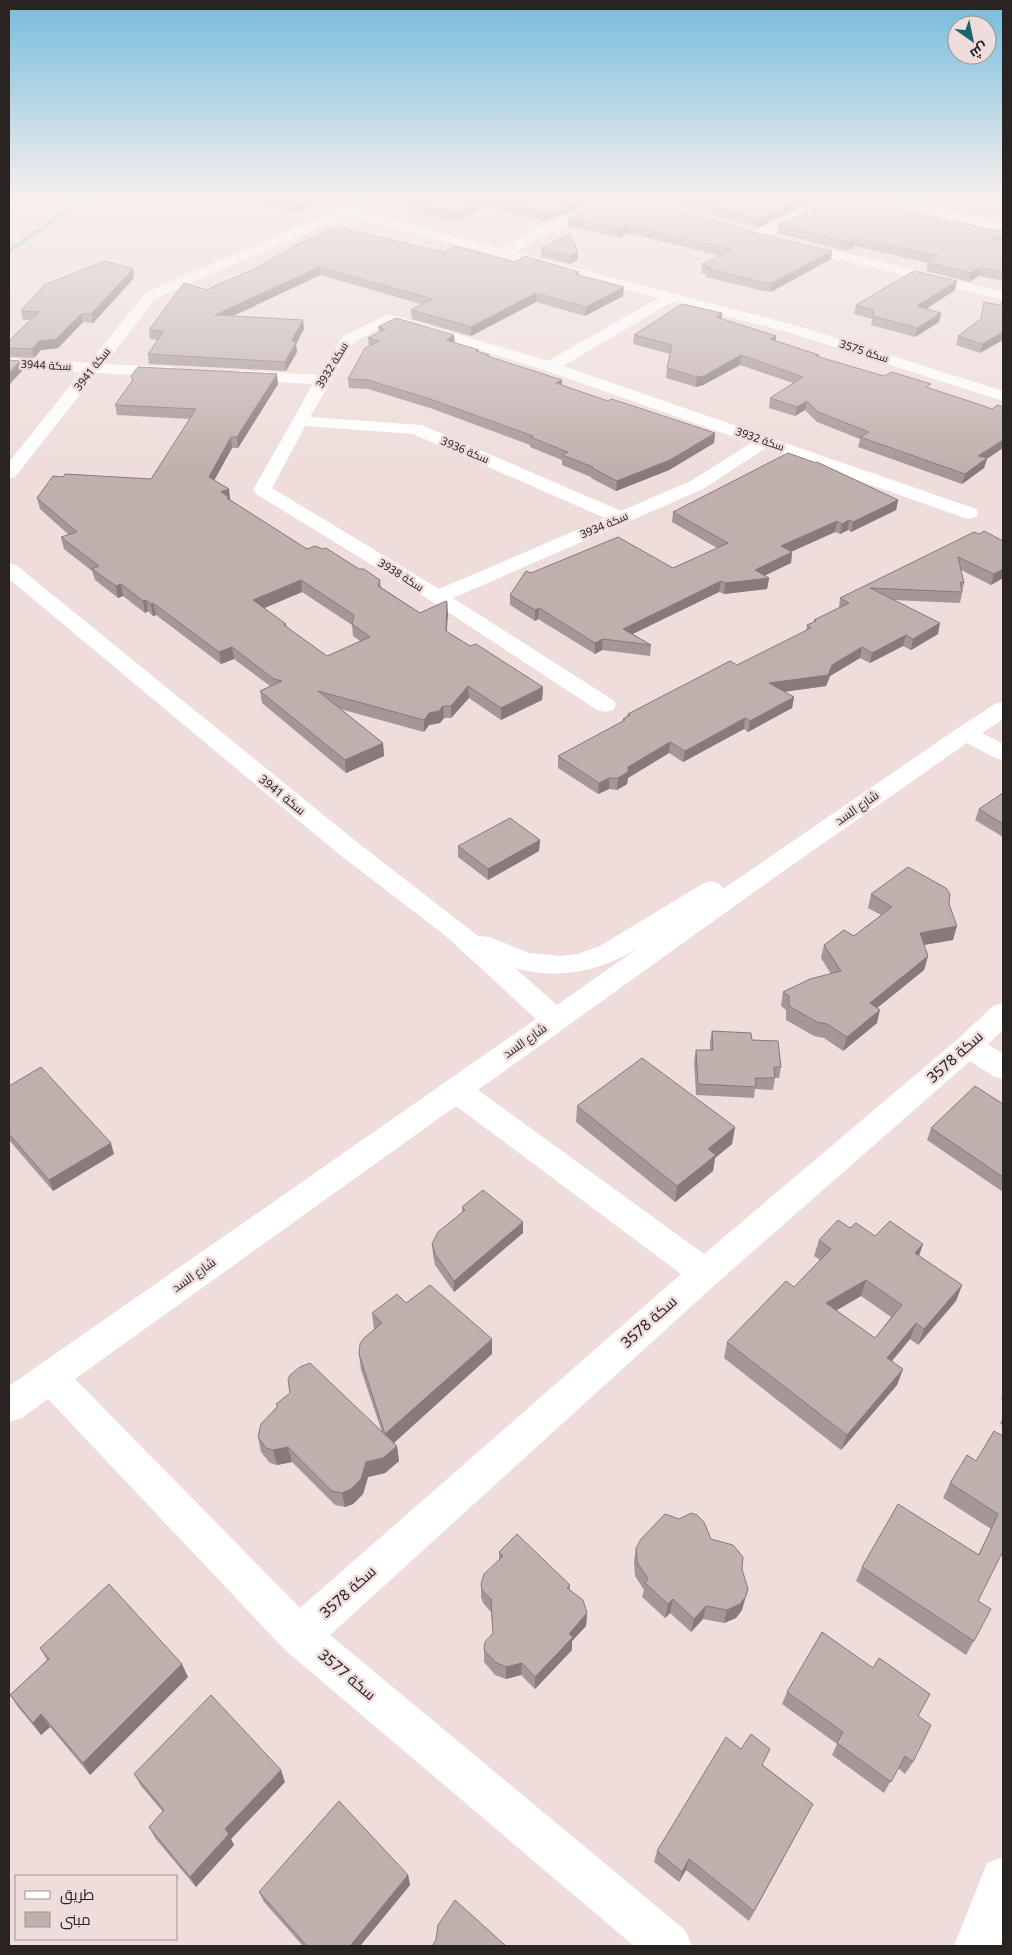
<svg xmlns="http://www.w3.org/2000/svg" width="1012" height="1955" viewBox="0 0 1012 1955" font-family="'Noto Sans',Cairo,sans-serif">
  <style>
    .green { fill: #fbc5bb }
    .lines { fill: none; stroke-linecap: round; stroke-linejoin: round }
    .stream { stroke: #69c8cb; stroke-width: 4 }
    .minor { fill: #fff; fill-rule: evenodd }
    .wall { fill: #a59795; fill-rule: evenodd }
    .shaded-wall { fill: #867b79 }
    .building { fill: #c0b0ad; stroke: #867b79; fill-rule: evenodd }
    .labels { text-anchor: middle; stroke-width: 5; stroke-linejoin: round; paint-order: stroke }
    .far-street-label { font-size: 11px; fill: #292322; stroke: #eeddda }
    .street-label { font-size: 12px; fill: #292322; stroke: #eeddda }
    .near-street-label { font-size: 15px; fill: #292322; stroke: #eeddda }
  </style>
  <rect width="100%" height="100%" fill="#eeddda"/>
  <polygon class="green" points="895,197 1003,197 1003,207 989,218 928,208"/>
  <g class="lines">
    <polyline class="stream" points="9,251 87,197"/>
    <g class="minor">
      <path d="M 369,197 L 387,197 L 359,211 L 503,249 L 530,231 L 565,215 L 613,197 L 632,197 L 540,237 L 516,252 L 801,327 L 1003,391 L 1003,401 L 791,333 L 672,302 L 563,366 L 976,509 L 978,513 L 976,517 L 969,519 L 962,517 L 766,448 L 703,489 L 453,598 L 613,700 L 616,705 L 613,710 L 605,712 L 597,710 L 431,601 L 256,494 L 253,490 L 313,384 L 240,380 L 234,378 L 232,375 L 234,372 L 240,370 L 319,375 L 343,336 L 389,314 L 548,361 L 658,298 L 347,216 L 156,298 L 105,364 L 172,367 L 178,369 L 180,372 L 178,375 L 172,377 L 97,373 L 15,477 L 9,478 L 9,462 L 81,372 L 9,368 L 9,358 L 89,363 L 146,292 ZM 390,323 L 544,370 L 751,443 L 691,481 L 621,511 L 422,425 L 310,417 L 354,342 ZM 305,426 L 413,434 L 605,518 L 439,589 L 272,488 Z"/>
      <polygon points="837,197 856,197 854,200 807,217 763,238 758,239 751,235 753,232 797,211"/>
      <polygon points="875,197 898,197 1003,224 1003,232 877,200"/>
      <polygon points="796,241 1003,292 1003,300 791,248 789,245"/>
      <path d="M 9,563 L 16,565 L 353,839 L 478,936 L 490,937 L 529,953 L 561,956 L 577,954 L 600,946 L 702,884 L 711,881 L 720,884 L 723,889 L 958,728 L 995,704 L 1003,702 L 1003,719 L 982,733 L 1003,744 L 1003,760 L 995,758 L 967,743 L 778,875 L 478,1090 L 704,1254 L 959,1038 L 993,1006 L 1003,1003 L 1003,1030 L 988,1044 L 1003,1054 L 1003,1079 L 993,1076 L 970,1061 L 717,1283 L 330,1635 L 685,1930 L 692,1946 L 634,1946 L 285,1650 L 48,1399 L 22,1418 L 9,1422 L 9,1386 L 536,1019 L 447,937 L 335,851 L 9,579 ZM 638,948 L 557,1005 L 515,968 C 559,980 599,972 638,948 ZM 456,1106 L 681,1274 L 300,1608 L 75,1379 Z"/>
      <polygon points="1003,1857 1003,1937 1000,1946 954,1946 987,1863"/>
    </g>
  </g>
  <g class="wall">
    <polygon points="257,197 333,197 294,213 258,204"/>
    <polygon points="387,197 607,197 546,221 484,207 454,222 408,210 407,204 388,199"/>
    <polygon points="651,197 823,197 820,198 820,201 796,209 757,228"/>
    <polygon points="568,218 753,232 832,251 831,259 771,292 764,291 706,277 706,274 701,273 702,264 721,256 628,233 619,238 568,226"/>
    <polygon points="952,223 997,231 1003,226 1003,281 979,276 969,282 926,271 928,263 855,246 846,251 777,233 778,225"/>
    <polygon points="541,248 578,251 578,260 570,264 541,257"/>
    <polygon points="443,252 579,272 579,275 623,296 585,316 536,302 471,336 412,319 411,310 421,304 320,275 233,316 304,329 296,344 297,352 286,371 149,364 148,354 158,340 150,339 149,330 206,290 256,268"/>
    <polygon points="133,269 134,278 93,323 83,322 58,348 41,350 34,358 9,357 9,341 30,320 23,320 21,311"/>
    <polygon points="955,290 926,309 941,313 939,322 915,337 871,325 872,319 854,314 856,305"/>
    <polygon points="999,305 980,353 956,345 958,336"/>
    <polygon points="722,313 721,319 776,336 776,341 819,355 818,357 884,376 930,388 987,459 984,468 962,484 858,447 860,439 817,422 805,410 795,416 769,408 770,398 793,383 740,365 703,385 696,387 666,378 667,368 670,354 633,344 634,335"/>
    <polygon points="378,327 454,342 489,357 562,385 608,401 715,433 714,443 669,470 616,491 591,478 591,477 562,465 562,460 530,447 530,445 430,408 368,389 349,388 348,379 369,346 368,338 379,332"/>
    <path d="M 131,376 L 278,384 L 238,448 L 232,448 L 214,480 L 230,500 L 307,549 L 359,569 L 380,580 L 381,587 L 420,613 L 447,602 L 447,632 L 470,646 L 543,687 L 542,700 L 501,720 L 469,698 L 451,718 L 444,718 L 440,723 L 429,725 L 424,732 L 340,709 L 383,743 L 384,756 L 346,773 L 262,703 L 260,691 L 270,686 L 234,659 L 221,664 L 156,615 L 153,616 L 148,611 L 145,613 L 123,596 L 118,598 L 95,580 L 92,571 L 64,549 L 61,537 L 69,535 L 40,509 L 37,498 L 151,479 L 190,419 L 117,415 L 115,405 L 132,381 ZM 302,592 L 352,625 L 353,636 L 360,641 L 327,656 L 287,627 L 286,624 L 264,608 Z"/>
    <polygon points="898,500 896,510 851,532 848,530 840,534 835,532 791,552 792,552 791,563 764,575 769,578 767,589 724,594 719,592 633,634 651,645 650,656 602,650 595,654 538,619 535,621 510,605 510,595 531,573 673,568 717,548 672,522 673,512"/>
    <polygon points="979,534 1003,541 1003,578 991,585 961,570 964,583 960,603 893,600 938,634 911,650 903,646 870,663 860,658 830,676 826,686 784,692 794,697 792,708 748,732 744,729 683,762 669,753 628,778 627,784 617,790 609,789 598,794 558,768 558,756 623,722 623,719 627,716 628,714 737,665 806,631 807,625 814,622 814,620 839,608 840,598"/>
    <polygon points="1003,793 1003,837 975,820 979,809"/>
    <polygon points="540,840 539,851 488,880 458,857 458,846"/>
    <polygon points="871,894 949,904 953,940 924,945 928,956 924,970 877,1008 877,1023 843,1051 824,1038 814,1036 786,1020 786,1010 781,1006 783,992 831,974 821,958 824,945 854,936 881,915 868,908"/>
    <polygon points="712,1031 752,1040 781,1067 779,1078 775,1078 773,1090 755,1089 754,1098 696,1095 694,1061 696,1050 710,1050 710,1042"/>
    <polygon points="9,1086 114,1154 53,1191 9,1140"/>
    <polygon points="1003,1104 1003,1192 927,1140 931,1128"/>
    <polygon points="577,1106 735,1127 732,1144 715,1158 713,1171 675,1202 576,1122"/>
    <polygon points="462,1207 523,1222 523,1233 454,1292 435,1265 433,1255 432,1244 462,1212"/>
    <path d="M 850,1228 L 875,1236 L 923,1244 L 919,1256 L 962,1285 L 956,1301 L 918,1345 L 910,1339 L 892,1361 L 903,1369 L 897,1385 L 841,1450 L 724,1358 L 727,1342 L 794,1287 L 820,1260 L 814,1256 L 819,1240 ZM 861,1296 L 891,1317 L 875,1338 L 836,1310 Z"/>
    <polygon points="406,1303 492,1354 394,1443 397,1446 399,1461 385,1473 368,1477 363,1494 353,1504 345,1507 335,1505 292,1462 277,1465 270,1463 261,1452 258,1437 277,1406 276,1404 382,1432 361,1370 359,1354 374,1329 372,1313"/>
    <polygon points="1003,1394 1003,1401 1001,1399"/>
    <polygon points="1003,1417 1003,1425 1000,1424"/>
    <polygon points="994,1431 1003,1551 978,1601 974,1641 966,1655 856,1581 862,1567 978,1555 991,1529 943,1498 950,1483 976,1461"/>
    <polygon points="711,1539 742,1569 742,1610 736,1618 724,1623 703,1619 691,1632 670,1613 665,1618 642,1597 644,1590 635,1576 634,1562 636,1548"/>
    <polygon points="499,1552 570,1585 570,1590 587,1613 586,1626 572,1641 572,1650 535,1689 521,1675 506,1679 495,1675 484,1662 484,1650 493,1633 491,1612 483,1603 481,1597 481,1584 499,1560"/>
    <polygon points="40,1648 188,1677 90,1775 50,1727 41,1735 18,1707 10,1695 47,1660"/>
    <polygon points="787,1692 918,1716 913,1762 905,1774 898,1768 884,1793 832,1755 837,1744 782,1704"/>
    <polygon points="763,1765 813,1804 749,1921 686,1870 679,1882 654,1862 657,1851"/>
    <polygon points="134,1774 285,1782 231,1839 234,1845 196,1887 155,1838 149,1827 163,1812 141,1786"/>
    <polygon points="408,1875 410,1885 360,1946 303,1946 264,1902 259,1892"/>
  </g>
  <g class="shaded-wall">
    <polygon points="313,197 333,197 294,213 293,206"/>
    <polygon points="587,197 607,197 546,221 547,213"/>
    <polygon points="808,197 823,197 820,198 820,201 796,209 757,228 758,220 797,201"/>
    <polygon points="483,199 484,207 454,222 453,213"/>
    <polygon points="629,225 628,233 619,238 620,230"/>
    <polygon points="1003,236 1003,243 993,239"/>
    <polygon points="856,238 855,246 846,251 847,242"/>
    <polygon points="578,251 578,260 570,264 570,256"/>
    <polygon points="832,251 831,259 771,292 772,283"/>
    <polygon points="319,267 320,275 216,324 215,315"/>
    <polygon points="980,267 979,276 969,282 971,273"/>
    <polygon points="133,269 134,278 93,323 91,314"/>
    <polygon points="957,281 955,290 915,316 917,306"/>
    <polygon points="624,287 623,296 585,316 586,307"/>
    <polygon points="536,293 536,302 471,336 471,327"/>
    <polygon points="722,313 721,322 716,317"/>
    <polygon points="941,313 939,322 915,337 917,328"/>
    <polygon points="81,314 83,322 58,348 41,350 34,358 32,349 39,341"/>
    <polygon points="303,320 304,329 296,344 297,352 286,371 285,362 292,340"/>
    <polygon points="1003,332 1003,340 980,353 982,344"/>
    <polygon points="454,335 455,345 446,340"/>
    <polygon points="776,336 775,345 770,339"/>
    <polygon points="741,355 740,365 703,385 696,387 697,377"/>
    <polygon points="20,361 22,371 9,385 9,373"/>
    <polygon points="277,374 278,384 238,448 237,437"/>
    <polygon points="562,380 562,389 556,383"/>
    <polygon points="807,401 805,410 795,416 797,407"/>
    <polygon points="715,433 714,443 669,470 616,491 617,481"/>
    <polygon points="231,437 232,448 210,488 209,477"/>
    <polygon points="1003,440 1003,448 987,459 984,468 962,484 965,474 978,456"/>
    <polygon points="229,489 231,508 221,492"/>
    <polygon points="898,500 896,510 851,532 853,522"/>
    <polygon points="849,520 848,530 840,534 842,524"/>
    <polygon points="837,521 835,532 779,557 781,546"/>
    <polygon points="792,552 791,563 756,580 769,578 767,589 724,594 725,583"/>
    <polygon points="1003,569 1003,578 991,585 994,574"/>
    <polygon points="301,580 302,592 255,612 253,600"/>
    <polygon points="721,581 719,592 622,639 623,629"/>
    <polygon points="121,584 123,596 118,598 116,586"/>
    <polygon points="146,600 148,611 145,613 143,601"/>
    <polygon points="447,602 448,614 446,643 446,631"/>
    <polygon points="153,603 156,615 153,616 151,604"/>
    <polygon points="539,608 538,619 535,621 535,610"/>
    <polygon points="940,623 938,634 911,650 913,639"/>
    <polygon points="906,635 903,646 870,663 872,653"/>
    <polygon points="603,639 602,650 595,654 595,643"/>
    <polygon points="232,647 234,659 221,664 219,652"/>
    <polygon points="862,647 860,658 830,676 826,686 767,694 769,683 832,665"/>
    <polygon points="468,686 469,698 451,718 451,706"/>
    <polygon points="543,687 542,700 501,720 501,708"/>
    <polygon points="794,697 792,708 748,732 750,721"/>
    <polygon points="443,706 444,718 440,723 429,725 424,732 424,720 429,713"/>
    <polygon points="745,718 744,729 683,762 685,751"/>
    <polygon points="670,742 669,753 628,778 627,784 617,790 618,778 628,767"/>
    <polygon points="383,743 384,756 346,773 345,760"/>
    <polygon points="609,778 609,789 598,794 599,783"/>
    <polygon points="540,840 539,851 488,880 488,869"/>
    <polygon points="957,926 953,940 917,946 920,933"/>
    <polygon points="928,956 924,970 866,1017 870,1003"/>
    <polygon points="880,1010 877,1023 843,1051 847,1037"/>
    <polygon points="735,1127 732,1144 715,1158 713,1171 675,1202 677,1186 708,1149"/>
    <polygon points="111,1143 114,1154 53,1191 49,1180"/>
    <polygon points="523,1222 523,1233 454,1292 454,1281"/>
    <polygon points="923,1244 917,1260 915,1253"/>
    <polygon points="866,1280 861,1296 822,1319 826,1303"/>
    <polygon points="962,1285 956,1301 918,1345 924,1329"/>
    <polygon points="916,1323 910,1339 882,1373 887,1358"/>
    <polygon points="492,1339 492,1354 387,1449 385,1434"/>
    <polygon points="903,1369 897,1385 841,1450 847,1435"/>
    <polygon points="397,1446 399,1461 385,1473 368,1477 363,1494 353,1504 345,1507 342,1493 366,1462"/>
    <polygon points="288,1447 292,1462 277,1465 273,1450"/>
    <polygon points="746,1596 742,1610 736,1618 724,1623 727,1610"/>
    <polygon points="673,1599 670,1613 665,1618 668,1604"/>
    <polygon points="706,1606 703,1619 691,1632 694,1619"/>
    <polygon points="587,1613 586,1626 572,1641 572,1650 535,1689 535,1677 569,1634"/>
    <polygon points="522,1663 521,1675 506,1679 506,1667"/>
    <polygon points="182,1664 188,1677 90,1775 83,1763"/>
    <polygon points="41,1714 50,1727 41,1735 33,1723"/>
    <polygon points="281,1770 285,1782 231,1839 234,1845 196,1887 190,1877 225,1829"/>
    <polygon points="813,1804 807,1815 749,1921 754,1911"/>
    <polygon points="689,1859 686,1870 679,1882 682,1872"/>
    <polygon points="408,1875 410,1885 360,1946 350,1946"/>
  </g>
  <g class="building">
    <polygon points="262,197 313,197 293,206"/>
    <polygon points="415,197 587,197 547,213 483,199 453,213 407,202 417,198"/>
    <polygon points="621,197 636,197 753,232 832,251 772,283 765,283 707,268 710,267 702,264 732,250 629,225 620,230 568,218"/>
    <polygon points="680,197 808,197 797,201 758,220"/>
    <polygon points="844,198 920,214 952,223 954,221 997,231 1003,226 1003,236 993,239 1003,241 1003,272 980,267 971,273 928,262 938,256 856,238 847,242 778,225 809,211"/>
    <polygon points="336,227 443,252 455,246 514,262 525,256 579,272 575,274 624,287 586,307 536,293 471,327 411,310 432,299 319,267 215,315 303,320 292,340 296,343 285,362 148,354 164,331 149,330 184,283 206,290 256,268 300,243"/>
    <polygon points="569,234 578,251 570,256 541,248"/>
    <polygon points="105,261 133,269 91,314 81,314 56,339 39,341 32,349 9,348 9,341 39,312 21,311 44,285"/>
    <polygon points="914,271 957,281 917,306 941,313 917,328 873,316 874,310 856,305"/>
    <polygon points="984,302 999,305 1003,302 1003,332 982,344 958,336 981,319"/>
    <polygon points="682,304 722,313 716,317 776,336 770,339 819,355 816,356 884,376 892,372 931,384 926,387 978,404 992,409 998,405 1003,407 1003,440 978,456 987,458 965,474 860,437 869,432 818,412 807,401 797,407 770,398 803,377 741,355 704,376 697,377 667,368 672,345 634,335"/>
    <polygon points="396,318 454,335 446,340 479,350 476,351 489,355 487,356 562,380 556,383 608,401 611,399 621,402 715,433 670,460 617,481 592,468 593,467 562,455 568,452 530,437 533,436 430,399 368,380 348,379 365,348 379,341 368,338 385,329 378,327"/>
    <polygon points="9,360 20,361 9,373"/>
    <path d="M 138,367 L 277,374 L 237,437 L 231,437 L 209,477 L 229,489 L 221,492 L 229,497 L 227,498 L 307,549 L 315,546 L 323,549 L 326,548 L 359,569 L 364,569 L 380,580 L 378,586 L 420,613 L 446,601 L 447,602 L 446,631 L 470,646 L 476,644 L 543,687 L 501,708 L 468,686 L 451,706 L 443,706 L 439,711 L 429,713 L 424,720 L 318,691 L 383,743 L 345,760 L 260,691 L 282,681 L 274,679 L 232,647 L 219,652 L 153,603 L 151,604 L 146,600 L 143,601 L 121,584 L 116,586 L 92,569 L 99,566 L 61,537 L 77,532 L 37,498 L 53,476 L 63,477 L 65,474 L 151,479 L 196,409 L 115,405 L 133,380 L 131,376 ZM 301,580 L 354,615 L 352,624 L 370,637 L 327,656 L 284,625 L 286,624 L 253,600 Z"/>
    <polygon points="788,453 816,463 817,462 898,500 853,522 849,520 842,524 837,521 781,546 792,552 755,570 769,578 725,583 721,581 623,629 651,645 603,639 595,643 539,608 535,610 510,595 526,571 531,573 618,537 673,568 728,543 673,512"/>
    <polygon points="984,531 1003,541 1003,569 994,574 958,557 964,583 960,582 962,592 870,588 940,623 913,639 906,635 872,653 862,647 832,665 828,675 769,683 794,697 750,721 745,718 685,751 670,742 628,767 628,772 618,778 609,778 599,783 558,756 625,720 623,719 630,715 628,714 730,661 737,665 811,628 807,625 816,621 814,620 849,603 840,598 974,532 979,534"/>
    <polygon points="1003,793 1003,824 979,809"/>
    <polygon points="510,818 540,840 488,869 458,846"/>
    <polygon points="908,867 946,888 950,894 949,904 957,926 920,933 928,956 870,1003 880,1010 847,1037 827,1024 817,1022 789,1006 789,996 783,992 810,979 841,971 824,945 844,930 854,936 892,907 871,894"/>
    <polygon points="712,1031 751,1033 752,1040 778,1041 781,1067 774,1067 775,1078 755,1078 756,1087 698,1084 696,1050 713,1050"/>
    <polygon points="642,1058 735,1127 708,1149 716,1155 677,1186 577,1106"/>
    <polygon points="41,1067 111,1143 49,1180 9,1134 9,1086"/>
    <polygon points="975,1086 1003,1104 1003,1177 931,1128"/>
    <polygon points="483,1190 523,1222 454,1281 435,1254 432,1244 438,1232 465,1210 462,1207"/>
    <path d="M 838,1220 L 850,1228 L 856,1223 L 875,1236 L 890,1221 L 923,1244 L 915,1253 L 962,1285 L 924,1329 L 916,1323 L 887,1358 L 903,1369 L 847,1435 L 727,1342 L 786,1281 L 794,1287 L 831,1249 L 819,1240 ZM 866,1280 L 902,1305 L 875,1338 L 826,1303 Z"/>
    <polygon points="430,1285 492,1339 385,1434 359,1354 360,1344 364,1338 382,1323 372,1313 397,1294 406,1303"/>
    <polygon points="310,1363 397,1446 383,1458 366,1462 361,1479 351,1489 342,1493 332,1491 288,1447 273,1450 266,1448 258,1437 261,1424 278,1406 276,1404 290,1393 288,1380 290,1375 300,1367"/>
    <polygon points="994,1431 1003,1436 1003,1551 978,1601 991,1609 974,1641 862,1567 898,1504 979,1555 998,1514 950,1483 967,1455 976,1461"/>
    <polygon points="691,1513 697,1515 704,1522 711,1539 733,1545 743,1557 742,1569 748,1589 746,1596 740,1604 727,1610 706,1606 694,1619 673,1599 668,1604 645,1583 648,1579 637,1562 636,1548 641,1539 665,1514 679,1519"/>
    <polygon points="517,1534 570,1585 567,1588 583,1600 587,1613 569,1634 573,1637 535,1677 522,1663 506,1667 495,1662 484,1650 485,1642 493,1633 491,1599 482,1590 481,1584 484,1574 503,1556 499,1552"/>
    <polygon points="109,1584 182,1664 83,1763 41,1714 33,1723 10,1695 49,1659 40,1648"/>
    <polygon points="822,1632 873,1668 879,1658 930,1694 918,1716 931,1725 913,1762 905,1756 891,1782 837,1743 843,1732 787,1692"/>
    <polygon points="211,1695 281,1770 225,1829 229,1834 190,1877 149,1827 164,1810 134,1774"/>
    <polygon points="751,1734 770,1749 762,1765 813,1804 754,1911 689,1859 682,1872 657,1851 726,1737 741,1749"/>
    <polygon points="339,1801 408,1875 350,1946 307,1946 259,1892"/>
    <polygon points="455,1900 506,1946 432,1946 436,1940 438,1925"/>
  </g>
  <linearGradient id="sky" x2="0" y2="1"><stop stop-color="#75bcdc"/><stop offset="0.42" stop-color="#f7f0ee"/><stop offset="1" stop-color="#f7f0ee" stop-opacity="0"/></linearGradient>
  <rect width="1012" height="471" fill="url(#sky)"/>
  <g class="labels">
    <g class="far-street-label">
      <text transform="translate(864 351) rotate(18)" y="4">سكة 3575</text>
      <text transform="translate(46 365) rotate(3)" y="4">سكة 3944</text>
      <text transform="translate(332 365) rotate(-59)" y="4">سكة 3932</text>
      <text transform="translate(92 369) rotate(-52)" y="4">سكة 3941</text>
      <text transform="translate(760 439) rotate(19)" y="4">سكة 3932</text>
      <text transform="translate(465 450) rotate(23)" y="4">سكة 3936</text>
      <text transform="translate(604 525) rotate(-23)" y="4">سكة 3934</text>
      <text transform="translate(401 575) rotate(32)" y="4">سكة 3938</text>
    </g>
    <g class="street-label">
      <text transform="translate(282 795) rotate(39)" y="4">سكة 3941</text>
      <text transform="translate(857 808) rotate(-35)" y="4">شارع السد</text>
      <text transform="translate(525 1041) rotate(-35)" y="4">شارع السد</text>
      <text transform="translate(194 1275) rotate(-35)" y="4">شارع السد</text>
    </g>
    <g class="near-street-label">
      <text transform="translate(955 1057) rotate(-42)" y="5">سكة 3578</text>
      <text transform="translate(649 1322) rotate(-42)" y="5">سكة 3578</text>
      <text transform="translate(348 1592) rotate(-42)" y="5">سكة 3578</text>
      <text transform="translate(347 1675) rotate(40)" y="5">سكة 3577</text>
    </g>
  </g>
  <rect width="1012" height="1955" fill="none" stroke="#292322" stroke-width="20"/>
  <rect x="15" y="1875" width="162" height="65" fill="#eeddda" stroke="#9f9390"/>
  <rect x="25" y="1891" width="25" height="8" fill="#ffffff" stroke="#9f9390"/>
  <text x="60" y="1900" font-size="15" fill="#292322">طريق</text>
  <rect x="25" y="1912" width="25" height="15" fill="#c0b0ad" stroke="#9f9390"/>
  <text x="60" y="1925" font-size="15" fill="#292322">مبنى</text>
  <g transform="translate(972 40) rotate(147)"><circle r="24" fill="#eeddda" stroke="#9f9390"/>
  <path d="M0-4L9 19L0 12L-9 19Z" fill="#186769"/>
  <text y="-8" font-size="14" font-weight="bold" text-anchor="middle" fill="#292322">ش</text>
  </g>
</svg>
